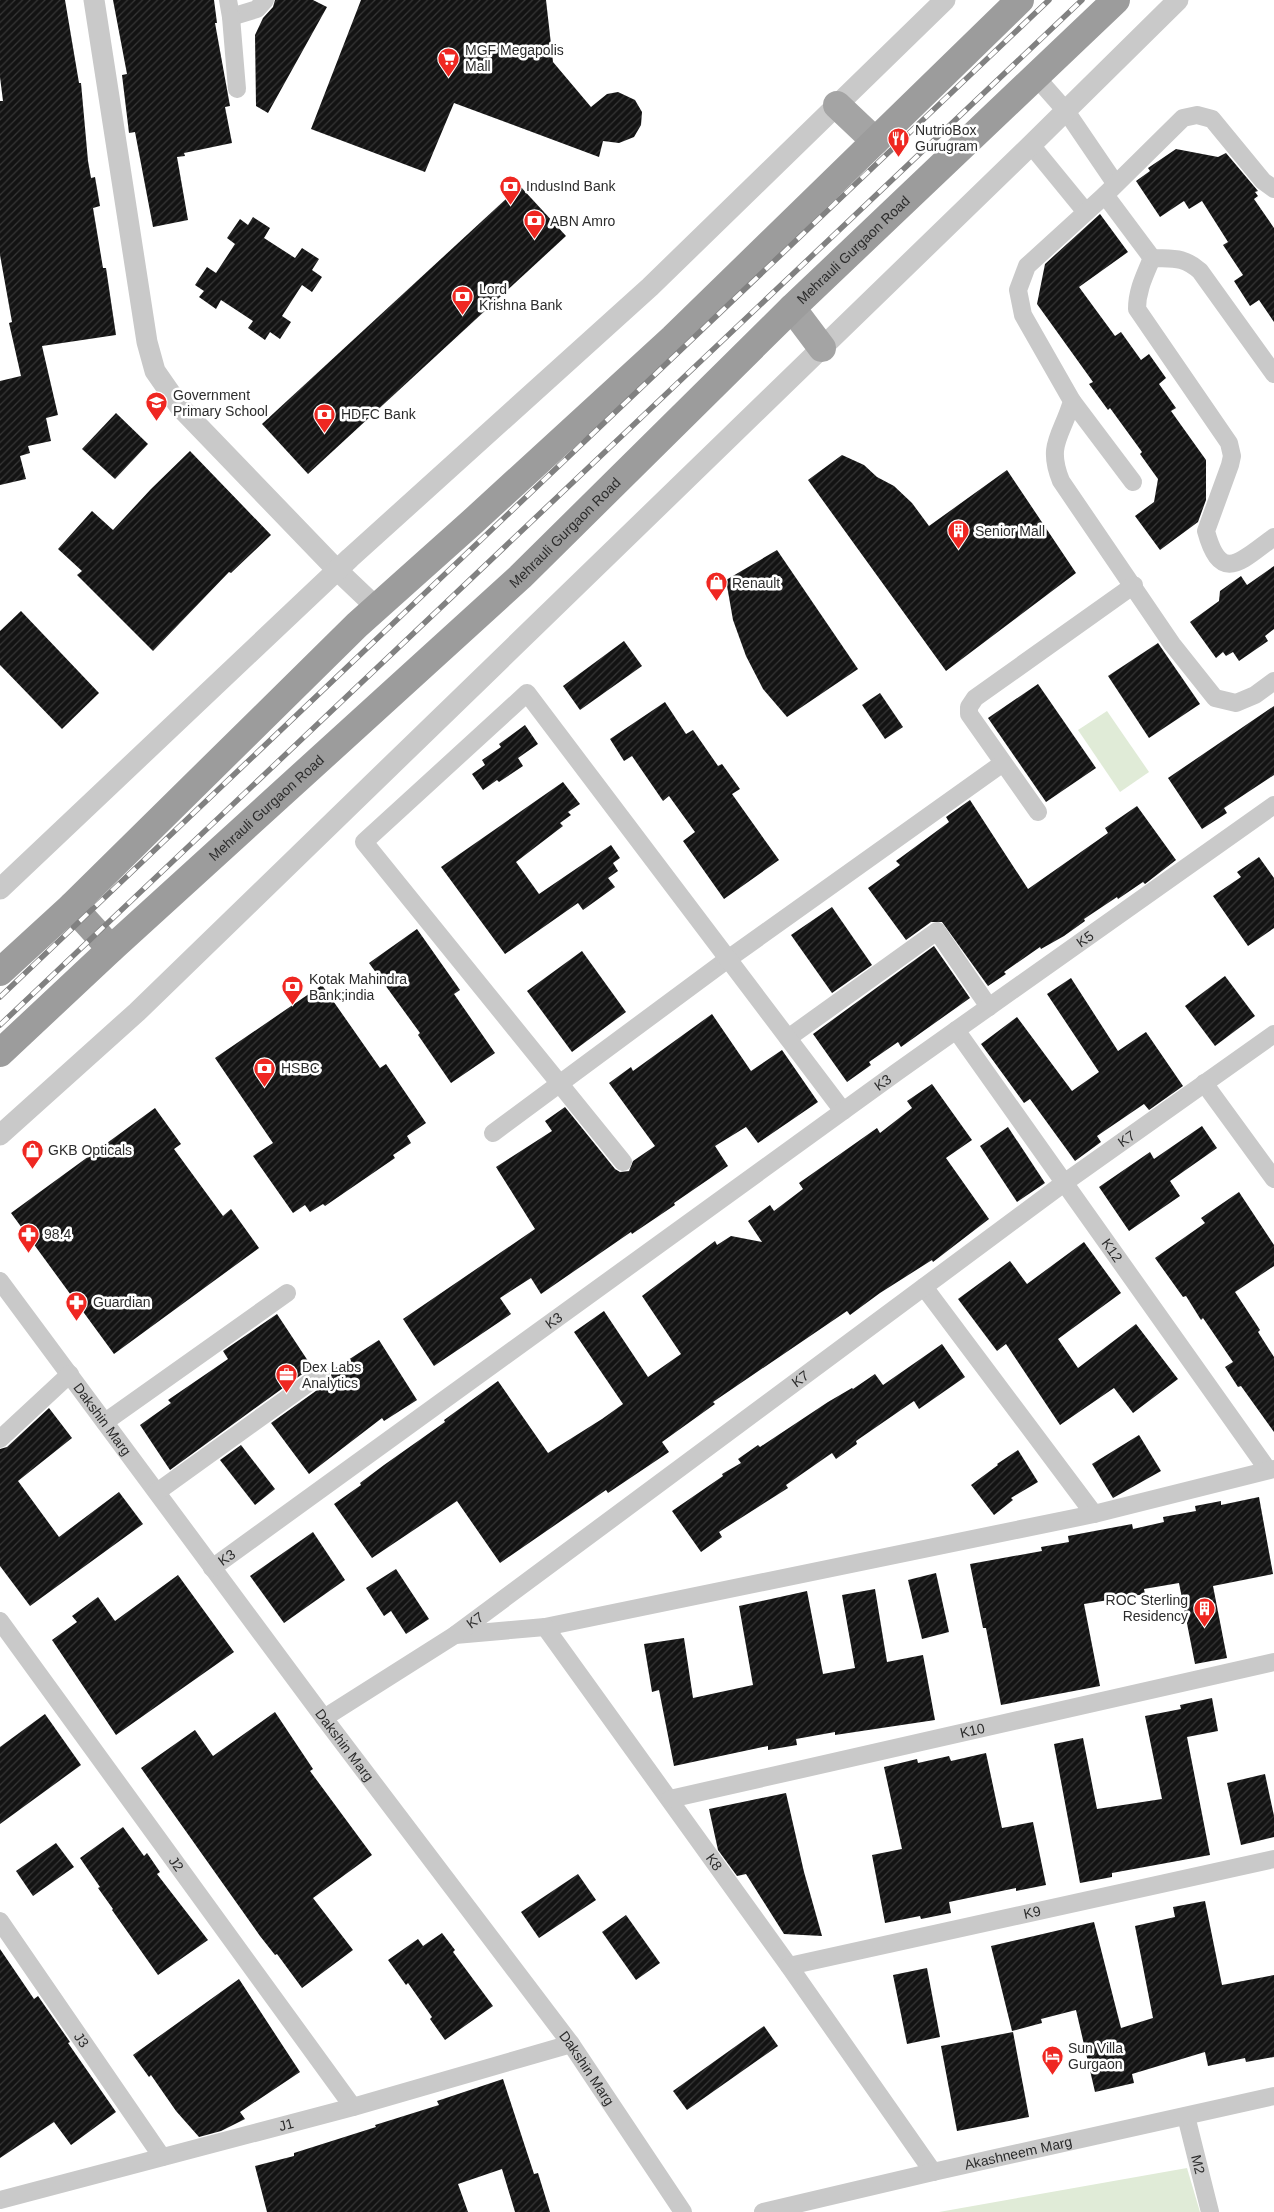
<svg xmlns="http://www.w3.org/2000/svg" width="1274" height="2212" viewBox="0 0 1274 2212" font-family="Helvetica,sans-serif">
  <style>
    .garden { fill: #e0ebd7 }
    .building { fill: url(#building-hatch) }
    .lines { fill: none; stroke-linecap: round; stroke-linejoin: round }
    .minor { stroke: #c9c9c9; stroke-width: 18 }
    .tertiary { stroke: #c9c9c9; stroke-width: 21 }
    .primary { stroke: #a4a4a4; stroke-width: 28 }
    .trunk { stroke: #9c9c9c; stroke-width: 28 }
    .rail-casing { stroke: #818181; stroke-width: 5.5 }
    .rail { stroke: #fff; stroke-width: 4; stroke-dasharray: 11; stroke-linecap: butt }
    .labels { text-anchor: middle; stroke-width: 5; stroke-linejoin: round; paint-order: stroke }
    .poi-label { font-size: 14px; fill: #2c2c2c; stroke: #fff; text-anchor: start }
    .street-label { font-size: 14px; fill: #2c2c2c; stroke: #fff }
  </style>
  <defs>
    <pattern id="building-hatch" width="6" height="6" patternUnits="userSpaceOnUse" patternTransform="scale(1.25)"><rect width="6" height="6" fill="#131313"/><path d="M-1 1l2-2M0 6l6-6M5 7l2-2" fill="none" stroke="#363636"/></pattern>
  </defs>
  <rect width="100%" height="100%" fill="#fff"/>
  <g class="garden">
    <polygon points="1107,711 1149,772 1120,792 1078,730"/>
    <polygon points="1187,2168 1200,2212 939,2212"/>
  </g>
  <g class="building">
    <polygon points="0,0 65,0 79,83 81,83 88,161 91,178 95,177 100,206 93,208 103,268 106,268 116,335 42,346 58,415 46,418 51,441 28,446 30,453 20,456 26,479 0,485 0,381 21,376 9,323 12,322 0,255 0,101 3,101 0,77"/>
    <polygon points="113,0 214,0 217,23 215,23 230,106 225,107 232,143 184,153 185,156 177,157 188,220 153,227 135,132 129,133 122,75 127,74"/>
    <polygon points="275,0 313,0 327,7 268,113 256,106 255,35 263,18 273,7"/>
    <polygon points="361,0 546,0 553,62 591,107 607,94 618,92 635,100 642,112 641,125 634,137 619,143 603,141 599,157 454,103 425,172 311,129"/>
    <polygon points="1176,149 1218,157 1226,153 1258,191 1255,192 1258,196 1254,199 1274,228 1274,322 1259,300 1250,306 1234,281 1243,275 1223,245 1228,242 1202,201 1189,209 1184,201 1160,217 1136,181 1150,171 1148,168"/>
    <polygon points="520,186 566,236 308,474 262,424"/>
    <polygon points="1100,214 1128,252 1079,287 1115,336 1121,332 1141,360 1149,354 1166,378 1159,384 1176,408 1171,411 1206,460 1206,500 1198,522 1160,550 1135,516 1154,502 1158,479 1140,454 1142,452 1110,408 1108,410 1089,384 1093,382 1037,304 1045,264"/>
    <polygon points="253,217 270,228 264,238 295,258 302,248 319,259 312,270 322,277 312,292 302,285 282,316 291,322 280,339 270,332 265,340 248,328 253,321 221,300 216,309 199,297 204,291 195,285 207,267 216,273 235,244 227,238 240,219 248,225"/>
    <polygon points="116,413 148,444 115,479 82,449"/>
    <polygon points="190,451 271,535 231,573 229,572 153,651 77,575 82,571 58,549 92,511 113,530 151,489"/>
    <polygon points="842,455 864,465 877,477 894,486 912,503 929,526 1007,470 1076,573 946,671 808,480"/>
    <polygon points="777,550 858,669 787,717 763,689 746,656 733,620 726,580"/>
    <polygon points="1274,566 1274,629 1265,636 1268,641 1239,661 1233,652 1226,656 1223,652 1216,658 1190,622 1219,601 1220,591 1241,576 1247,585"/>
    <polygon points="21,611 99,693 62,729 0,665 0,631"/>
    <polygon points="624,641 642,666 580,710 563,686"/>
    <polygon points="1158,643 1200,704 1149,738 1108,676"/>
    <polygon points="1038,684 1096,768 1046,802 988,718"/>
    <polygon points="880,693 903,727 885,739 862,705"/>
    <polygon points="665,702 686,734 693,730 718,766 722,764 740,789 732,794 779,860 724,899 683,841 695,832 669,796 663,801 632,756 624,761 610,739"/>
    <polygon points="1274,706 1274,775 1224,808 1227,813 1202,829 1168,778"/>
    <polygon points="525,725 538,744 518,758 523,766 499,782 497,780 483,790 472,774 485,765 482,760 501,747 499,744"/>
    <polygon points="563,782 580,804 568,812 571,815 560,823 563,826 516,862 539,894 611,845 620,858 613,863 618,871 608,878 615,887 583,910 578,903 505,954 441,867"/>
    <polygon points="970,800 1028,889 1108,833 1105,828 1137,806 1176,860 1145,884 1143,882 1118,899 1117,897 1084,919 1085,921 1064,936 1041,949 1040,947 1004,972 1006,974 988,986 942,922 931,922 906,940 868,888 900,865 896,861 949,822 946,817"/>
    <polygon points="1259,857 1274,878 1274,928 1248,946 1213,896 1241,877 1237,872"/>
    <polygon points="832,907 872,965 832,993 791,935"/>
    <polygon points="417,929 460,990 454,994 495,1053 451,1083 418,1035 420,1033 369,963"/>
    <polygon points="934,946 970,998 901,1047 898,1042 869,1062 871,1065 847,1082 813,1034"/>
    <polygon points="582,951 626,1012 572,1052 527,991"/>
    <polygon points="1225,976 1255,1016 1215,1046 1185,1006"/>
    <polygon points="1071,978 1118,1051 1146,1032 1183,1086 1149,1110 1144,1104 1097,1136 1101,1142 1075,1161 1030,1099 1024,1103 981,1044 1017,1017 1072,1091 1099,1072 1047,994"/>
    <polygon points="322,985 380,1068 386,1064 426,1123 407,1136 411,1143 393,1155 395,1158 325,1206 323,1204 310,1212 305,1205 293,1213 253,1156 273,1143 215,1058"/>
    <polygon points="712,1014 751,1071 782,1050 818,1102 758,1143 746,1127 715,1146 728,1166 674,1203 675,1205 632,1234 631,1232 541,1294 531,1278 500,1298 511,1314 434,1366 403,1319 535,1229 496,1167 552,1131 545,1121 565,1107 615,1169 620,1172 629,1171 633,1161 655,1146 609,1083 631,1067 633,1071"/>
    <polygon points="932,1084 972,1140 946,1158 989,1219 933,1262 932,1260 880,1293 850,1315 847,1311 713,1402 715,1404 662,1442 669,1452 608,1493 606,1490 500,1563 457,1501 372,1558 334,1504 361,1485 360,1483 384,1465 445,1422 444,1420 498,1381 548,1453 602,1419 623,1404 574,1332 604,1311 648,1377 681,1354 642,1296 715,1241 717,1245 731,1236 762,1242 748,1221 770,1205 774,1211 803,1189 799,1183 877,1128 880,1133 912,1108 907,1101"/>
    <polygon points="155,1108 181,1144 174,1149 223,1216 231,1209 259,1248 114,1354 11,1213"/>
    <polygon points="1202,1126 1217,1148 1170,1181 1180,1196 1129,1231 1099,1187 1150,1152 1154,1159"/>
    <polygon points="1008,1127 1045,1183 1017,1202 980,1146"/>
    <polygon points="1239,1192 1274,1245 1274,1266 1235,1292 1260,1330 1258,1332 1274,1357 1274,1432 1241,1386 1238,1387 1225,1367 1233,1362 1203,1318 1201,1320 1186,1296 1183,1297 1155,1258 1205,1223 1201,1218"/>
    <polygon points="1084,1242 1121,1293 1058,1339 1078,1368 1136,1324 1178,1379 1133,1413 1114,1388 1060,1425 1006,1344 997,1351 958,1299 1010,1261 1027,1284"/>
    <polygon points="277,1314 312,1367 170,1470 140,1425 171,1403 168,1400 228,1359 223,1351"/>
    <polygon points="379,1340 417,1400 384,1421 382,1418 309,1474 271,1423 327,1383 331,1378 331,1371"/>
    <polygon points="942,1344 965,1377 919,1409 914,1401 856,1441 857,1444 836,1459 832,1453 786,1485 788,1488 719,1532 722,1537 701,1552 672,1511 723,1476 722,1474 741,1463 738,1459 758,1445 760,1447 828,1402 852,1388 853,1389 875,1374 883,1385"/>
    <polygon points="49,1408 72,1438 18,1481 59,1537 119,1492 143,1524 30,1606 0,1566 0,1449 7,1447"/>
    <polygon points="1139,1435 1161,1471 1113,1498 1092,1464"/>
    <polygon points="241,1445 275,1489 255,1505 220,1460"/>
    <polygon points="1018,1450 1038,1482 1011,1498 1013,1500 994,1515 971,1485 998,1465 997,1464"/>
    <polygon points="1259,1497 1273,1574 1213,1586 1227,1658 1195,1664 1179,1583 1144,1589 1145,1594 1084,1604 1100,1686 1001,1705 986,1628 983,1628 970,1564 1042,1551 1041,1547 1069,1542 1068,1536 1132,1524 1133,1529 1164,1522 1163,1517 1196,1511 1195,1506 1221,1501 1221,1505"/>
    <polygon points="313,1532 345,1580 284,1623 250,1576"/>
    <polygon points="396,1569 429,1619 406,1634 391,1611 384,1616 366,1588"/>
    <polygon points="936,1573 949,1632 922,1639 908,1580"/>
    <polygon points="178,1575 234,1652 116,1735 52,1640 77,1622 72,1616 98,1597 115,1621"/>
    <polygon points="875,1589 887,1662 923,1655 935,1720 835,1735 835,1732 796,1739 797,1745 768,1750 768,1746 674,1766 659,1690 652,1692 644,1644 684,1638 693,1698 753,1685 739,1606 807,1591 823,1674 855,1668 842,1595"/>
    <polygon points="1212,1698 1218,1731 1187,1737 1210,1855 1112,1873 1112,1877 1080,1883 1054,1744 1083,1738 1097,1809 1162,1799 1145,1716 1181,1709 1180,1705"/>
    <polygon points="275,1712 313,1769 310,1771 372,1855 313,1898 353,1950 302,1988 277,1954 275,1955 260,1936 141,1768 195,1730 213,1756"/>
    <polygon points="45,1714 81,1765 0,1824 0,1747"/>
    <polygon points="986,1753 1002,1828 1033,1822 1046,1885 1016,1891 1016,1888 949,1902 951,1913 921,1919 920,1916 885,1923 872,1855 902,1849 884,1767 917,1759 918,1763 949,1756 951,1761"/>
    <polygon points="1265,1774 1274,1816 1274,1837 1241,1845 1227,1783"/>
    <polygon points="786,1793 804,1872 822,1936 784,1934 746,1874 737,1876 718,1850 709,1809"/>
    <polygon points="123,1827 144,1856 147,1853 160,1872 157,1874 208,1940 158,1975 112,1910 113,1909 98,1888 100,1887 80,1858"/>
    <polygon points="56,1843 74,1867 33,1896 16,1871"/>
    <polygon points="578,1874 596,1900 539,1938 521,1912"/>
    <polygon points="1205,1901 1222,1985 1274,1975 1274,2057 1246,2062 1245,2058 1208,2066 1205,2052 1132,2074 1134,2083 1095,2092 1076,2010 1041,2019 1042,2023 1012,2031 991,1946 1094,1922 1121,2028 1153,2018 1135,1926 1175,1917 1173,1907"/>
    <polygon points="626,1915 660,1963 636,1980 602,1932"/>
    <polygon points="442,1933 455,1950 453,1952 493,2006 445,2040 430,2019 432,2017 408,1983 406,1985 388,1960 418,1939 423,1946"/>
    <polygon points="0,1949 34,1999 38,1996 70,2042 68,2043 116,2112 71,2145 54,2122 0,2158"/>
    <polygon points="927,1968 940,2037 907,2044 893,1975"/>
    <polygon points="239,1979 300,2072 240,2112 245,2119 221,2131 199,2137 176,2111 151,2075 149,2077 133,2055"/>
    <polygon points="764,2026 778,2046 687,2110 673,2091"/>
    <polygon points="1013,2032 1029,2117 957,2131 941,2046"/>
    <polygon points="503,2079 534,2174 538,2173 550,2212 515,2212 502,2169 458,2184 468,2212 267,2212 255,2166 294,2156 294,2153 376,2127 375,2125 439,2105 437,2101"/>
  </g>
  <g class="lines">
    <g class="minor">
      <polyline points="228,0 231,17 257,9 265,0"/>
      <polyline points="231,17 237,89"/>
      <polyline points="1036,77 1066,111 1115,183"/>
      <polyline points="1031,145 1085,211"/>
      <path d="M 1274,189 L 1263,181 L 1212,119 L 1197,115 L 1183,118 L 1105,195 L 1027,266 L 1018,290 L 1023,315 L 1072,401 C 1062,436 1046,444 1061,481 L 1172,644 L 1215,698 L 1236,703 L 1255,695 L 1274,681"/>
      <polyline points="1105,195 1152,258"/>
      <path d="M 1152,258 C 1145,275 1137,290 1137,309 L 1229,443 L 1232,456 L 1230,465 L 1206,531 C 1221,586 1242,560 1274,537"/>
      <path d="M 1152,258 C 1173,259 1183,256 1200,271 L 1274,374"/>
      <polyline points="1072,401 1133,482"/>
      <polyline points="1038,812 969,714 969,707 975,698 1134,585"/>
      <path id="s1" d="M 956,1030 L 1268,1470"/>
      <polyline points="788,1038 937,931 989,1007"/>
      <polyline points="1204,1083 1274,1179"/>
      <polyline points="493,1133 728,959 1003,763"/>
      <polyline points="623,1162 364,842 527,693 843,1111"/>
      <path id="s2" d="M 0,1281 L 324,1718 L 571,2044 L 683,2212"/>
      <polyline points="924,1287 1094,1514"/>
      <polyline points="105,1422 287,1293"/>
      <polyline points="0,1439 70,1374"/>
      <polyline points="157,1492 321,1374"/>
      <path id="s3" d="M 212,1568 L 897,1072 L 1274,805"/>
      <path id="s4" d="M 0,1621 L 353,2107"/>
      <polyline points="545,1627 1094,1514 1274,1469"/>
      <path id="s5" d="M 455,1635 L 545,1627 L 789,1966 L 933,2172"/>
      <path id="s6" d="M 324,1718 L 455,1635 L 1064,1183 L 1274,1034"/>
      <path id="s7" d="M 670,1799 L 1274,1662"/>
      <path id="s8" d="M 0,1921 L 162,2157"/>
      <path id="s9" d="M 789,1966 L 1274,1859"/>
      <path id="s10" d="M 1186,2116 L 1210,2212"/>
      <path id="s11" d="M 0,2200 L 353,2107 L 571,2044"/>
      <path id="s12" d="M 763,2212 L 933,2172 L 1274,2096"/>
    </g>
    <g class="tertiary">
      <polyline points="94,0 147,342 155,371 180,407 337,570 377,608"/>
      <polyline points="0,889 350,558 650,287 945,0"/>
      <polyline points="0,1135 137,1012 1031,145 1178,0"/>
    </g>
    <g class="primary">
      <polyline points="837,105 875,141"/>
      <polyline points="792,308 822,348"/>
    </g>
    <g class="trunk">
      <polyline points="72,906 111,949"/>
      <polyline points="0,972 72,906 357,625 470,524 673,338 1020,0"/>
      <path id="s13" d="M 0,1053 L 111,949 L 520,577 L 792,308 L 1116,0"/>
    </g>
    <defs>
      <g id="rail">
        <polyline points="0,997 1049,0"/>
        <polyline points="0,1025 1082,0"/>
      </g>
    </defs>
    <use href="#rail" class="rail-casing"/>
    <use href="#rail" class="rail"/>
  </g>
  <defs>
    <symbol id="supermarket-pin" viewBox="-11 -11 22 30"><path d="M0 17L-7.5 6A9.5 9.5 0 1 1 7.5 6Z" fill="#ef2721" stroke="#fff"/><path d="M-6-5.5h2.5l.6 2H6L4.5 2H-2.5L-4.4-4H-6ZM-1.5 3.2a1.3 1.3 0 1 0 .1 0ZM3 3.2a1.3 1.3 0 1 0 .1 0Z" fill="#fff"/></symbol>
    <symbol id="restaurant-pin" viewBox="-11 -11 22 30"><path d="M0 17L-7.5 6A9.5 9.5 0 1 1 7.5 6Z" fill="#ef2721" stroke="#fff"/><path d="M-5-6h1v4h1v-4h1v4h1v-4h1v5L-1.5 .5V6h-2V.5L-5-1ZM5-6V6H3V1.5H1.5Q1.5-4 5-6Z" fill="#fff"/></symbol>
    <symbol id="bank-pin" viewBox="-11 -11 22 30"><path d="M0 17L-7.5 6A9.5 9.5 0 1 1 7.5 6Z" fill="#ef2721" stroke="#fff"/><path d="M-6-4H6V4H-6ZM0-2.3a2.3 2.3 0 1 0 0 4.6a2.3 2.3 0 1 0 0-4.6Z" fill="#fff"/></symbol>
    <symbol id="school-pin" viewBox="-11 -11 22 30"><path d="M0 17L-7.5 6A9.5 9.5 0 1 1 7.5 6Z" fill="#ef2721" stroke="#fff"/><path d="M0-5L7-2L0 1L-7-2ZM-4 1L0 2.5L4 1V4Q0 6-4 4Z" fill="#fff"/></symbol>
    <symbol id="building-pin" viewBox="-11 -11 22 30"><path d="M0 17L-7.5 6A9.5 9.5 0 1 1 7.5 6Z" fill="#ef2721" stroke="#fff"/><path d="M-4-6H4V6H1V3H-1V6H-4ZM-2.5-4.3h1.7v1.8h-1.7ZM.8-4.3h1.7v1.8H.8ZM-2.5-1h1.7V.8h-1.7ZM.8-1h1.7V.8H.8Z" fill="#fff"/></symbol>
    <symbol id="shop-pin" viewBox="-11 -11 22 30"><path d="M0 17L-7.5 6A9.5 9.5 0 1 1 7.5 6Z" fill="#ef2721" stroke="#fff"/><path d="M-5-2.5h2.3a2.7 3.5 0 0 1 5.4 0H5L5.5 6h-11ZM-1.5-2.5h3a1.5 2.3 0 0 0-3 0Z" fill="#fff"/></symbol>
    <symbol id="pharmacy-pin" viewBox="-11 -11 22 30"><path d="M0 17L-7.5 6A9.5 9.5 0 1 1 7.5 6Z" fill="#ef2721" stroke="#fff"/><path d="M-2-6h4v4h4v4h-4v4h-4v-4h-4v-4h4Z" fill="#fff"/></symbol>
    <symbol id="office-pin" viewBox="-11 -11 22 30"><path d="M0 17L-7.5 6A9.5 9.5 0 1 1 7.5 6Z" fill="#ef2721" stroke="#fff"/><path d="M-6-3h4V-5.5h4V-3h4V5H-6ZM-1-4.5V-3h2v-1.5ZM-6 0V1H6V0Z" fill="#fff"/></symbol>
    <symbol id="hotel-pin" viewBox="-11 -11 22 30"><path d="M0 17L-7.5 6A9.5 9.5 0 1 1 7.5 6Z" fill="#ef2721" stroke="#fff"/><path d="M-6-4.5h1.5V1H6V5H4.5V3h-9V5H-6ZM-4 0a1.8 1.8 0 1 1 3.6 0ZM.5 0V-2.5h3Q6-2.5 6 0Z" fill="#fff"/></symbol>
  </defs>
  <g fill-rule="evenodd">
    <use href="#supermarket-pin" x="436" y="46" width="25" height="34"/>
    <use href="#restaurant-pin" x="886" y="126" width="25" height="34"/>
    <use href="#bank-pin" x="498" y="174" width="25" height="34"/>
    <use href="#bank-pin" x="522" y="208" width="25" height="34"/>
    <use href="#bank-pin" x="450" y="284" width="25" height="34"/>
    <use href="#school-pin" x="144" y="390" width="25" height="34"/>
    <use href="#bank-pin" x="312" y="402" width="25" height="34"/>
    <use href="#building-pin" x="946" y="518" width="25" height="34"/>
    <use href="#shop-pin" x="704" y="570" width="25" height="34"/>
    <use href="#bank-pin" x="280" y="974" width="25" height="34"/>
    <use href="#bank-pin" x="252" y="1056" width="25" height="34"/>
    <use href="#shop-pin" x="20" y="1138" width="25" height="34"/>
    <use href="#pharmacy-pin" x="16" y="1222" width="25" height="34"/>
    <use href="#pharmacy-pin" x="64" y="1290" width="25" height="34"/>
    <use href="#office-pin" x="274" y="1362" width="25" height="34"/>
    <use href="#building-pin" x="1192" y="1596" width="25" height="34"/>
    <use href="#hotel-pin" x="1040" y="2044" width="25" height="34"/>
  </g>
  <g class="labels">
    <g class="poi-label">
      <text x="465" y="55">MGF Megapolis<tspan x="465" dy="16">Mall</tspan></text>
      <text x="915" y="135">NutrioBox<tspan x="915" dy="16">Gurugram</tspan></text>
      <text x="526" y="191">IndusInd Bank</text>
      <text x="550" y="226">ABN Amro</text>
      <text x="479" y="294">Lord<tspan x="479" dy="16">Krishna Bank</tspan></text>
      <text x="173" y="400">Government<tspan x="173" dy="16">Primary School</tspan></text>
      <text x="341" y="419">HDFC Bank</text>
      <text x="975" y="536">Senior Mall</text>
      <text x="732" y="588">Renault</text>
      <text x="309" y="984">Kotak Mahindra<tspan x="309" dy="16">Bank;india</tspan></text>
      <text x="281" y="1073">HSBC</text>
      <text x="48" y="1155">GKB Opticals</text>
      <text x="44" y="1239">98.4</text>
      <text x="93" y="1307">Guardian</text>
      <text x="302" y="1372">Dex Labs<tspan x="302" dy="16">Analytics</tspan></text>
      <text x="1188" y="1605" text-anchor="end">ROC Sterling<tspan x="1188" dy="16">Residency</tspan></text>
      <text x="1068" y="2053">Sun Villa<tspan x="1068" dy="16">Gurgaon</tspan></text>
    </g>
    <g class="street-label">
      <text dy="5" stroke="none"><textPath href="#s13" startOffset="1172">Mehrauli Gurgaon Road</textPath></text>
      <text dy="5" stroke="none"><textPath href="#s13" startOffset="768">Mehrauli Gurgaon Road</textPath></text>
      <text dy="5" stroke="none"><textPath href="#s13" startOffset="362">Mehrauli Gurgaon Road</textPath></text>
      <text dy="5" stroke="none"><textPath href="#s3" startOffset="1076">K5</textPath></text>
      <text dy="5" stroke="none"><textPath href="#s3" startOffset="828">K3</textPath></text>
      <text dy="5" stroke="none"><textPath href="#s6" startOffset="990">K7</textPath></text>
      <text dy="5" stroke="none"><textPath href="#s1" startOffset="270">K12</textPath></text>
      <text dy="5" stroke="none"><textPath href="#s3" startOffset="422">K3</textPath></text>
      <text dy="5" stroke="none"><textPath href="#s6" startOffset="585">K7</textPath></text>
      <text dy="5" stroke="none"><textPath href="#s2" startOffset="172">Dakshin Marg</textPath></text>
      <text dy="5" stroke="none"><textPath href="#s3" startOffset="18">K3</textPath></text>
      <text dy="5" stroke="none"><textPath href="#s6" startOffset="180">K7</textPath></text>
      <text dy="5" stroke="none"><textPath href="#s7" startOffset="310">K10</textPath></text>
      <text dy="5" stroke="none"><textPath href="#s2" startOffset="578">Dakshin Marg</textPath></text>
      <text dy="5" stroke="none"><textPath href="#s5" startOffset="380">K8</textPath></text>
      <text dy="5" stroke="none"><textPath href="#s4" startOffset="300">J2</textPath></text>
      <text dy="5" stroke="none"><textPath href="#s9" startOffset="249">K9</textPath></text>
      <text dy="5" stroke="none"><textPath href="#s8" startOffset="144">J3</textPath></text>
      <text dy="5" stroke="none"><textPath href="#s2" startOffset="982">Dakshin Marg</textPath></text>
      <text dy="5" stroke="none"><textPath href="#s11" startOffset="296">J1</textPath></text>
      <text dy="5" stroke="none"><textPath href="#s12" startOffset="262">Akashneem Marg</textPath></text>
      <text dy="5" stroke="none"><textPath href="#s10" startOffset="50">M2</textPath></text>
    </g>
  </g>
</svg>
